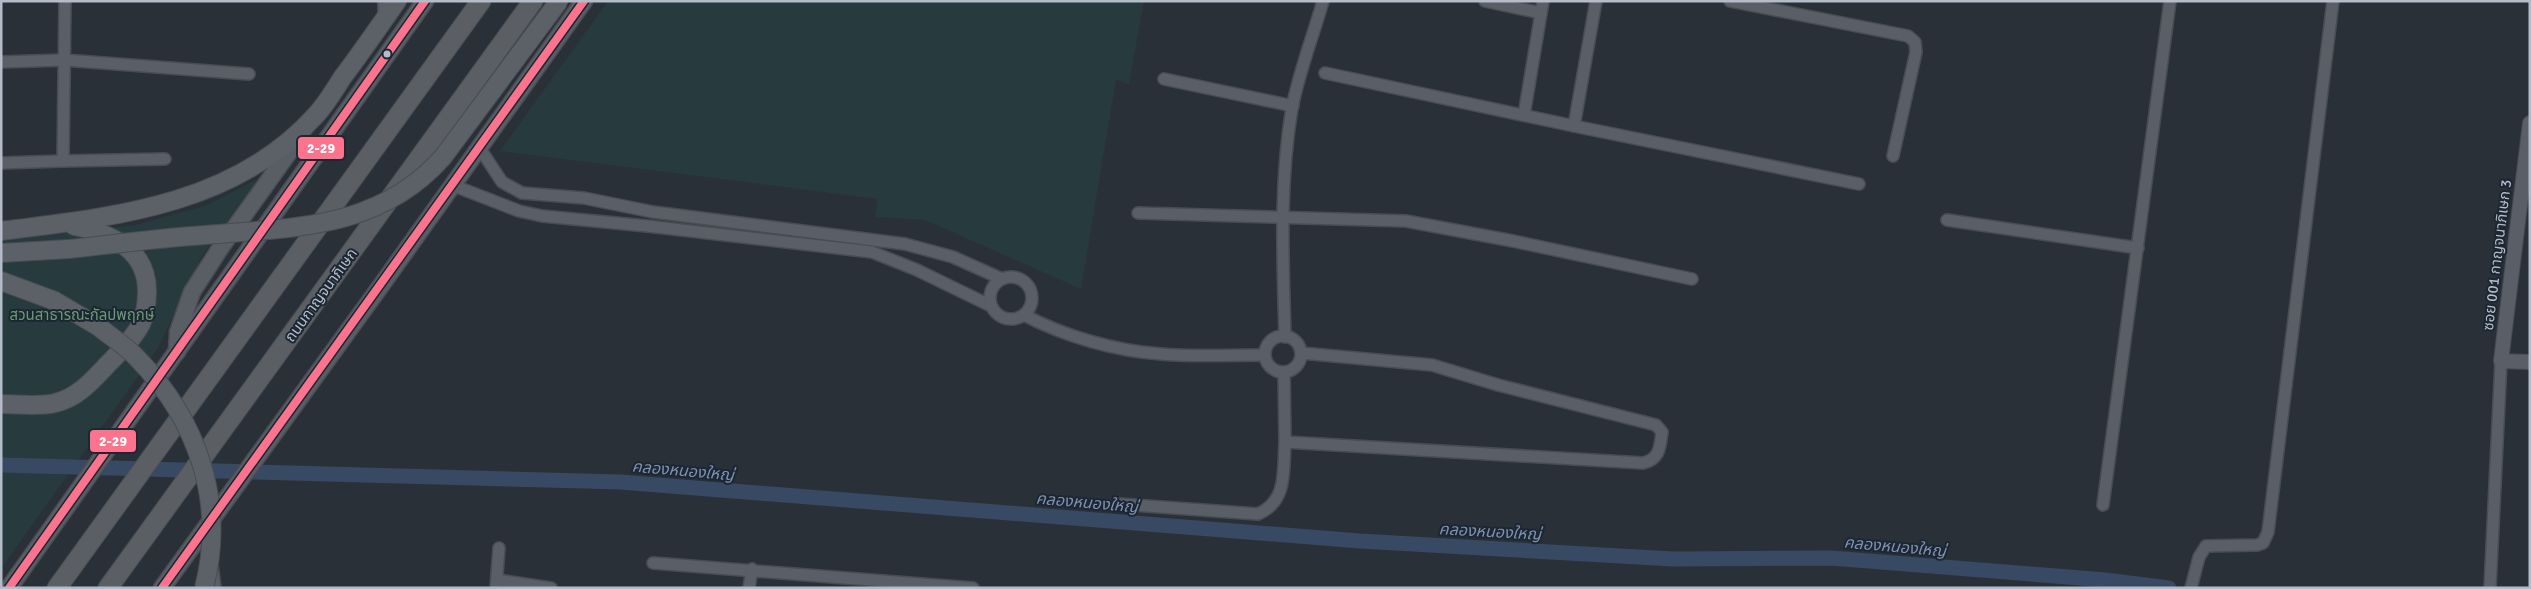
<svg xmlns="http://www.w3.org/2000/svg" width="2531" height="589" viewBox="0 0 2531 589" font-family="Signika,'Noto Sans Thai',sans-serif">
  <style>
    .green { fill: #273a3e }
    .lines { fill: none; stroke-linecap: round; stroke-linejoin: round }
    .canal { stroke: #384963; stroke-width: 15 }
    .minor-casing { stroke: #484c53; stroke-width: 14 }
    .tertiary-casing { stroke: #484c53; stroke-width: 16 }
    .secondary-casing { stroke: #484c53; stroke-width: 19 }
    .primary-casing { stroke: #484c55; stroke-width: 20 }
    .trunk-casing { stroke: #474c53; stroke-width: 21 }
    .minor { stroke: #5a5e66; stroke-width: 11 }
    .tertiary { stroke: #5a5e66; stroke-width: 14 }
    .secondary { stroke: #595d64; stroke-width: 16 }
    .primary { stroke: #5c6168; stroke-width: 18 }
    .trunk { stroke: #5b5f64; stroke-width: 19 }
    .primary-bridge-casing { stroke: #484c55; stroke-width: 20; stroke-linecap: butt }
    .primary-bridge { stroke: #5c6168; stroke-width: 18 }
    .bus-1-casing { stroke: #1d2633; stroke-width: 11 }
    .bus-1 { stroke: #fc738d; stroke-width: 8 }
    .bus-dot { fill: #b4bcc9; stroke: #1d2633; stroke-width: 2 }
    .labels { text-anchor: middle; stroke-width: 4; stroke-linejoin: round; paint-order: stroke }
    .street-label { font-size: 15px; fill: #b4bcc9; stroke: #1d2633 }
    .park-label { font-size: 15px; fill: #6b9a76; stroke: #1d2633 }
    .water-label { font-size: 16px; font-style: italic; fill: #7c92b1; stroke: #1d2633 }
    .line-badge { stroke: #1d2633; stroke-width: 2 }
    .badge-label { font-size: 14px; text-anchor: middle; font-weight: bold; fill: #fff }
  </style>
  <rect width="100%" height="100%" fill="#2a3038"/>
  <g class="green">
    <polygon points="608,1 1144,1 1129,84 1116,80 1081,289 925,220 875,217 878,199 500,151"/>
    <polygon points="258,179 203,254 158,348 1,569 1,240 135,225 205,206"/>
  </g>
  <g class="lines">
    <polyline class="canal" points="1,465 620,482 1360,541 1673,559 1831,558 2105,580 2169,588"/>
    <defs>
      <g id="minor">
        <polyline points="384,1 384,19"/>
        <polyline points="1485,1 1541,13"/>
        <polyline points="1596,1 1574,126 1859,184"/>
        <polyline points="1730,1 1908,36 1915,42 1916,52 1893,156"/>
        <polyline points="1,62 64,60 249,74"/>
        <polyline points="1325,73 1574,126"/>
        <polyline points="1164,79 1293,106"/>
        <polyline points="1524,115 1543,1"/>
        <polyline points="479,147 502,182 522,193 584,198 653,212 905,244 953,257 1002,279"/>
        <polyline points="63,161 165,159"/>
        <polyline points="1,163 63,161 65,1"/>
        <polyline points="452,185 519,211 542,216 647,226 872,252 917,270 991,306"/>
        <polyline points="1138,213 1406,221 1513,241 1692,279"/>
        <polyline points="1947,220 2138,248"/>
        <circle cx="1011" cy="298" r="21"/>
        <path d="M 1024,315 C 1064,336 1115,351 1161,354 C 1195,357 1231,355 1265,355"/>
        <circle cx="1283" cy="354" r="18"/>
        <path d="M 1285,337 C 1283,260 1279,184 1292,108 C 1299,72 1313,36 1323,1"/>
        <path d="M 1284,372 L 1285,442 L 1643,463 C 1660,459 1660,447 1662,432 L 1656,425 L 1498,385 L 1432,365 L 1301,353"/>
        <path d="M 1119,504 L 1258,514 C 1288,501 1283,470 1285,442"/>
        <polyline points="2103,505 2170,1"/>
        <polyline points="653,563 973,588"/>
        <polyline points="212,565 215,588"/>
        <polyline points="497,580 551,588"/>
        <polyline points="496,588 499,548"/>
        <polyline points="749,588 752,569"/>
        <polyline points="2191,588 2199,557 2206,546 2257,545 2263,543 2268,532 2333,1"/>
        <polyline points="2490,588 2501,361"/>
      </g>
      <polyline id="tertiary" points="2530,123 2501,361 2530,362"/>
      <g id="secondary">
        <polyline points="177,352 178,332 192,292 221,247 302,134"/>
        <polyline points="9,588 425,1"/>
        <polyline points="162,588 380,287 584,1"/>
      </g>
      <g id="primary">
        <path d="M 1,231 C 114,217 235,205 316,115 C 326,104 334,91 342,78 C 361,53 379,27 397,1"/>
        <polyline points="1,253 69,249"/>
        <polyline points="1,281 55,301 99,327"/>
        <path d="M 1,404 C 18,404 39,407 55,403 C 77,398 92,381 107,365 C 119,353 133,339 141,324 C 146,313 147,303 147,291 C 147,249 110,233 74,226"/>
      </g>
      <g id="trunk">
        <polyline points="57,588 481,1"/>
        <polyline points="108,588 533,1"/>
      </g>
    </defs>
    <use href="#minor" class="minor-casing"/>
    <use href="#tertiary" class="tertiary-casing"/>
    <use href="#secondary" class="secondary-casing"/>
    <use href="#primary" class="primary-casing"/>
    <use href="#trunk" class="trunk-casing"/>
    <use href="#minor" class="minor"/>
    <use href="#tertiary" class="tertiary"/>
    <use href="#secondary" class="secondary"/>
    <use href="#primary" class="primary"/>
    <use href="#trunk" class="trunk"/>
    <defs>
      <g id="primary-bridge">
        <path d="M 69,249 C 114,244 160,238 205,235 C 295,227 378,230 443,157 L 559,1"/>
        <path d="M 99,327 C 111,337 126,346 137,358 C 198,420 226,503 204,588"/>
      </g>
    </defs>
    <use href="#primary-bridge" class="primary-bridge-casing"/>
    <use href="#primary-bridge" class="primary-bridge"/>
    <defs>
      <g id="bus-1">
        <polyline points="9,588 425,1"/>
        <polyline points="162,588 584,1"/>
      </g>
    </defs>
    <use href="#bus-1" class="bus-1-casing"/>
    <use href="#bus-1" class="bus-1"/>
  </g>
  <circle class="bus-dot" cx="387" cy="54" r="4.5"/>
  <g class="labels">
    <g class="street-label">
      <text transform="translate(2497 255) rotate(-83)" y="5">ซอย 001 กาญจนาภิเษก 3</text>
      <text transform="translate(321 295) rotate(-54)" y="5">ถนนกาญจนาภิเษก</text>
    </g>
    <g class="park-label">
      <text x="82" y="320">สวนสาธารณะกัลปพฤกษ์</text>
    </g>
    <g class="water-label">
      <text transform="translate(683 470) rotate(5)" y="6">คลองหนองใหญ่</text>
      <text transform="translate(1087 502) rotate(5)" y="6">คลองหนองใหญ่</text>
      <text transform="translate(1490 531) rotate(3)" y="6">คลองหนองใหญ่</text>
      <text transform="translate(1895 546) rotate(5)" y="6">คลองหนองใหญ่</text>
    </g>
  </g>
  <g class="line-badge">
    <rect x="297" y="136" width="48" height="24" rx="5" fill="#fc738d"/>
    <rect x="89" y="429" width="48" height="24" rx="5" fill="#fc738d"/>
  </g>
  <g class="badge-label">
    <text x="321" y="153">2-29</text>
    <text x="113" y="446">2-29</text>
  </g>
  <rect width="2531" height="589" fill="none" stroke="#b4bcc9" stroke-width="5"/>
</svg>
